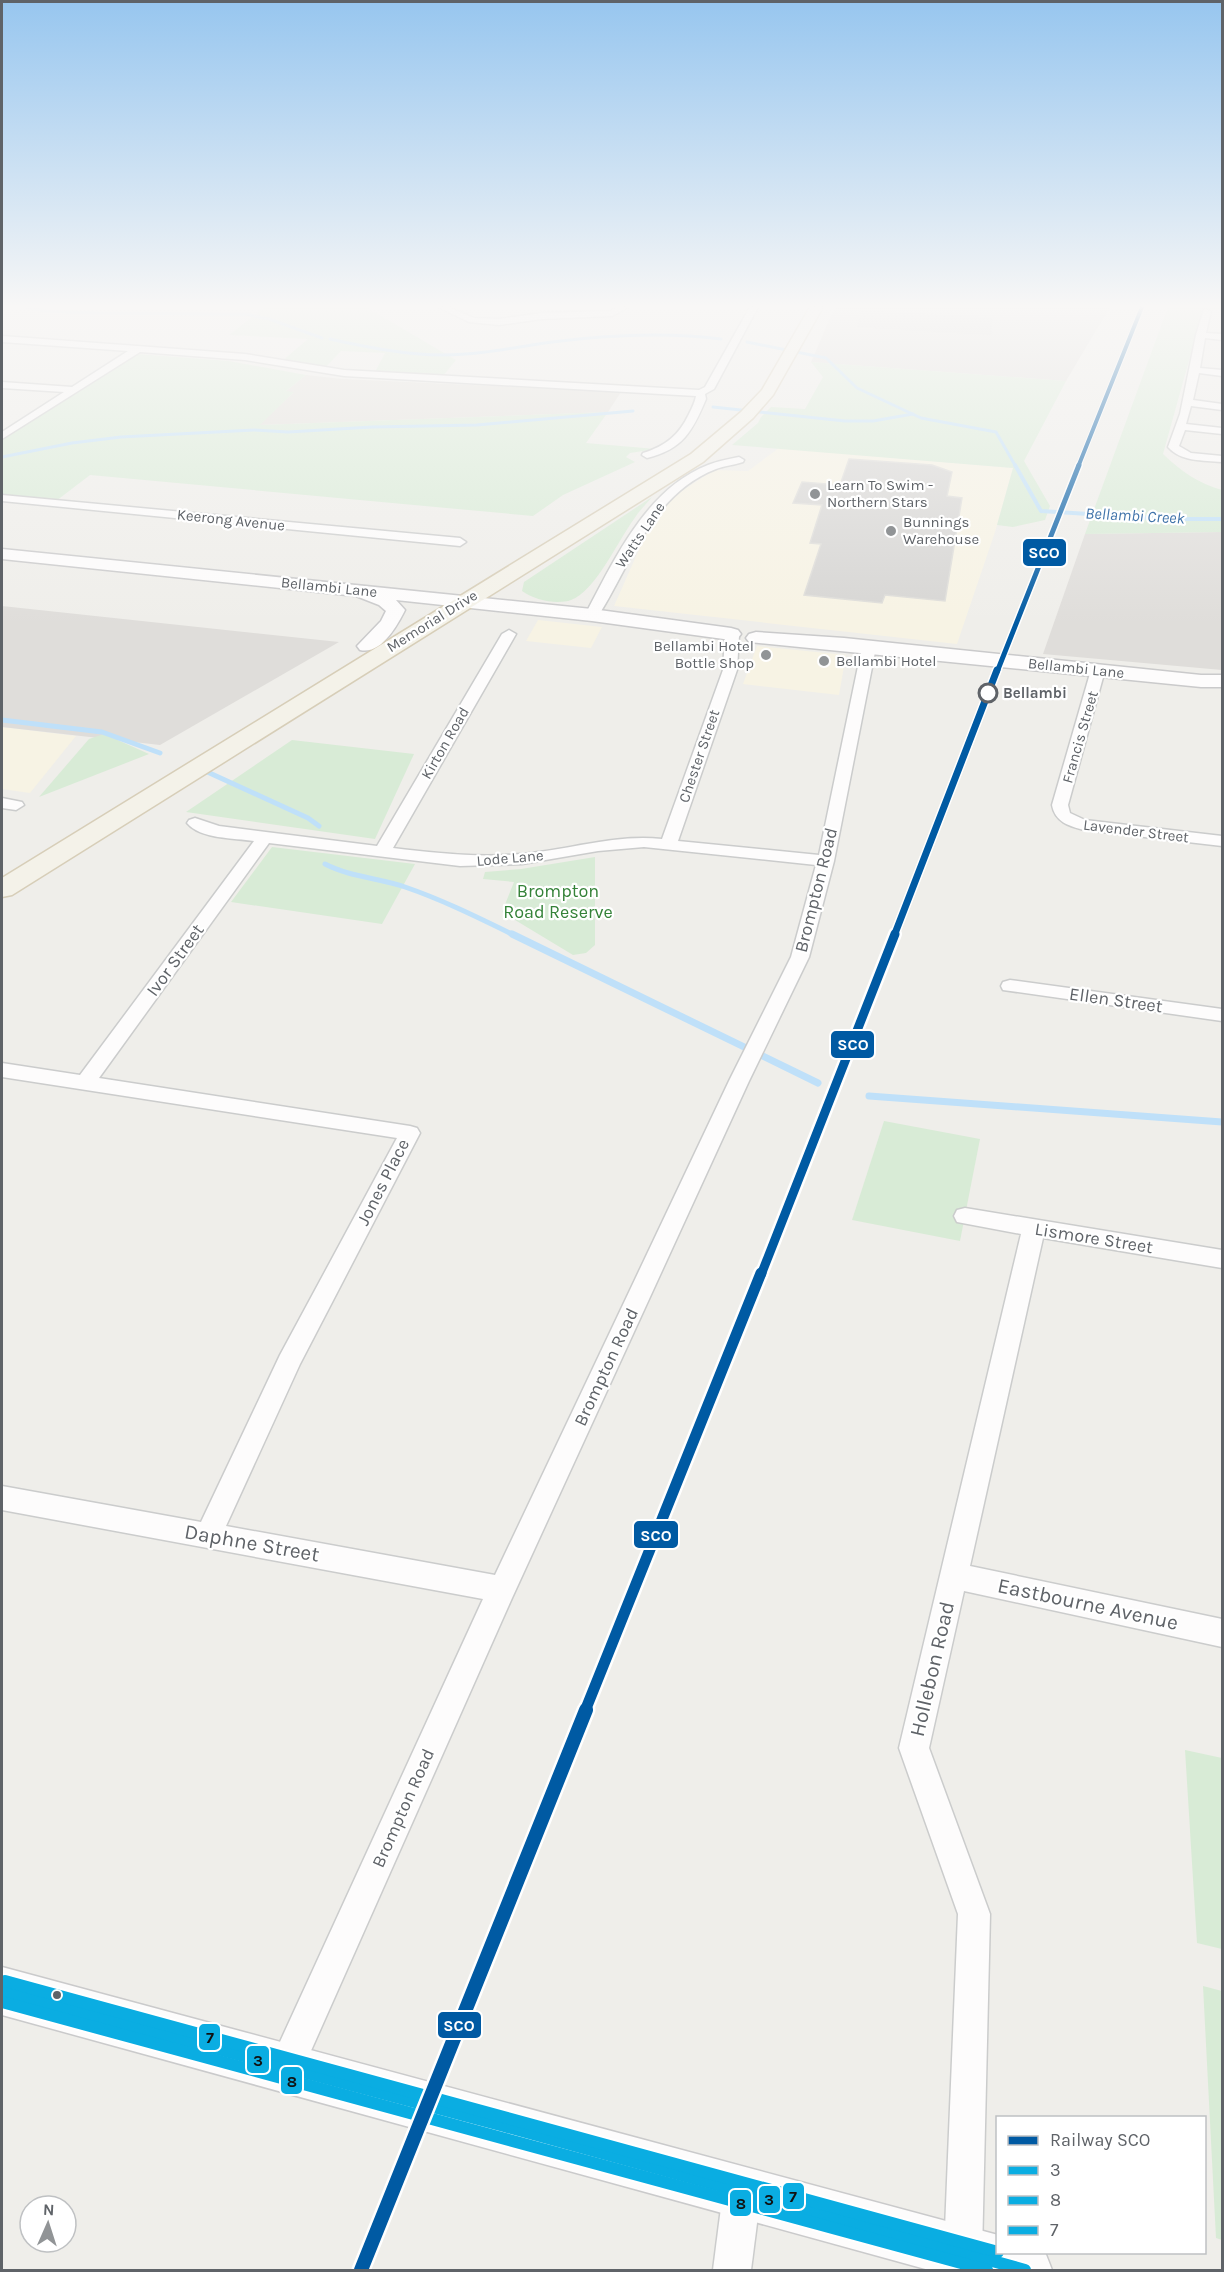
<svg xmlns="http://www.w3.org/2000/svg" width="1224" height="2272" viewBox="0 0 1224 2272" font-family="Karla,sans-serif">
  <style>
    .commercial { fill: #f7f3e4 }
    .industrial { fill: #dfddda }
    .education { fill: #e2e0da }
    .green { fill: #d8ebd6 }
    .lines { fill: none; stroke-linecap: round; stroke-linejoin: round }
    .stream-far3 { stroke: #bfe0f9; stroke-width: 3 }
    .stream-far2 { stroke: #bfe0f9; stroke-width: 4 }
    .stream-far1 { stroke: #bfe0f9; stroke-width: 5 }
    .stream { stroke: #bfe0f9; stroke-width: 7 }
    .building { fill: #d6d5d3; stroke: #deddd9; stroke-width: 1.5 }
    .minor-casing { stroke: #cbcccc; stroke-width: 3 }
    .secondary-casing { stroke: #cacacb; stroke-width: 3 }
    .primary-casing { stroke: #d7ceb8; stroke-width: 3 }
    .minor { fill: #fdfcfc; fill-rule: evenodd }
    .secondary { fill: #fdfcfc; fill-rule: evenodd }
    .primary { fill: #f4f2e9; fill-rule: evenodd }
    .bus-1-casing { stroke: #fff; stroke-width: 16 }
    .bus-2-casing { stroke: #fff; stroke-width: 16 }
    .bus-3-casing { stroke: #fff; stroke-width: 16 }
    .bus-1 { stroke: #0aade2; stroke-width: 12 }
    .bus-2 { stroke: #0aade2; stroke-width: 12 }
    .bus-3 { stroke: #0aade2; stroke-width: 12 }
    .rail-1-far5-casing { stroke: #fff; stroke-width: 6 }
    .rail-1-far4-casing { stroke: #fff; stroke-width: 8 }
    .rail-1-far3-casing { stroke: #fff; stroke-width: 10 }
    .rail-1-far2-casing { stroke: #fff; stroke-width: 14 }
    .rail-1-far1-casing { stroke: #fff; stroke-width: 16 }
    .rail-1-casing { stroke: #fff; stroke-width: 19 }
    .rail-1-far5 { stroke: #005aa3; stroke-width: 4 }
    .rail-1-far4 { stroke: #005aa3; stroke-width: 5 }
    .rail-1-far3 { stroke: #005aa3; stroke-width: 7 }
    .rail-1-far2 { stroke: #005aa3; stroke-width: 9 }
    .rail-1-far1 { stroke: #005aa3; stroke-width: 11 }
    .rail-1 { stroke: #005aa3; stroke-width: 14 }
    .poi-dot { fill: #919496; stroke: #fff; stroke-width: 2 }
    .stop-dot { fill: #fff; stroke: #5f6368; stroke-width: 3 }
    .bus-dot { fill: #5f6368; stroke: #fff; stroke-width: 2 }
    .labels { text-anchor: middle; stroke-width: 4.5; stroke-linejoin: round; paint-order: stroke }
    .far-poi-label { font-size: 15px; fill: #5f6368; stroke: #fff; text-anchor: start }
    .far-street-label { font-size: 15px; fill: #5f6368; stroke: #fff }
    .far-stop-label { font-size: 15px; font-weight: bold; fill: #5f6368; stroke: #fff; text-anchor: start }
    .far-water-label { font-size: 16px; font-style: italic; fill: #4174aa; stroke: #fff }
    .street-label { font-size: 18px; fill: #5f6368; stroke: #fff }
    .park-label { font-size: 18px; fill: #348238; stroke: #fff }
    .near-street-label { font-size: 21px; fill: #5f6368; stroke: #fff }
    .line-badge { stroke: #fff; stroke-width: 2 }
    .badge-label { font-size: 16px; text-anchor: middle; font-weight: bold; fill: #fff }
    .pale-badge-label { font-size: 16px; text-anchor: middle; font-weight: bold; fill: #111 }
  </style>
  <rect width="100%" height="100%" fill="#efeeea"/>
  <g class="commercial">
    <polygon points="779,448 1013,468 995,532 957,644 614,606 645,536 671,498 714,470 748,471"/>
    <polygon points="538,620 602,627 591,648 526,641"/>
    <polygon points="757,646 846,655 839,695 743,684"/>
    <polygon points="2,727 76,736 30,793 2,789"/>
  </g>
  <g class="industrial">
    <polygon points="835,307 1110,307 1066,381 811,362"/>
    <polygon points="1222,532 1222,670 1043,654 1085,534"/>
    <polygon points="2,606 339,642 160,745 2,727"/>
  </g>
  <polygon class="education" points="306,375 342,379 621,392 608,412 259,425 293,393 285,392"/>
  <g class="green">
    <polygon points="265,307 366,307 456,360 443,376 375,372 385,353 341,351 324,369 282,361 308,339 229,335"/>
    <path d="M 1168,307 L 1222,307 L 1222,309 L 1203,310 L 1163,454 C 1182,472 1198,483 1222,490 L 1222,532 L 1085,534 Z"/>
    <polygon points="137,354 229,361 306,375 286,391 294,392 260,425 608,412 586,443 656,449 630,453 626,457 635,462 563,495 533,516 90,475 56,501 2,496 2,440 124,359"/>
    <polygon points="811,362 1066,381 1024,461 1050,506 1045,520 1013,527 997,525 1013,468 732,445 758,423 761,417 771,407 805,409 823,377"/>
    <path d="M 652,497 C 646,504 639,511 634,519 C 619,539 595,592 571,600 C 557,605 534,600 522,591 L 524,582 Z"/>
    <polygon points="104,734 149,754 39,797 89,739"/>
    <polygon points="292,740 414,754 375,839 186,812"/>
    <polygon points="272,847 415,864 382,924 231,902"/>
    <polygon points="595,857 595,945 586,953 573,955 502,912 514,882 483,879 485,872 521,869"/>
    <polygon points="884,1121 980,1139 960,1241 852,1220"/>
    <polygon points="1185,1750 1222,1758 1222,1949 1197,1943"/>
    <polygon points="1203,1986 1222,1991 1222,2240 1216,2238"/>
  </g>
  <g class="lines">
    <g class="stream-far3">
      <polyline points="26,307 46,311 93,313 245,314 269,319 322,338"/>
      <path d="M 330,339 C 367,347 405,355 443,355 C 480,355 516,347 552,342 C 608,335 665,332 721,339"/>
      <polyline points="747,342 826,358 857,388 921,418 996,432 1016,467"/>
      <polyline points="713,407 845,421 873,421 913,414"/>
      <polyline points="2,457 72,443 121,437 254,430 288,432 372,427 477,425 633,411"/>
    </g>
    <polyline class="stream-far2" points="1015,465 1041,511 1168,519 1222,519"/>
    <g class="stream-far1">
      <polyline points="2,720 102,732 160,753"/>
      <polyline points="203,770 308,818 319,826"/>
      <path d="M 325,864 C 350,877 379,878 405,887 C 443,900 479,918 516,936"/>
    </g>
    <g class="stream">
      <polyline points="512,934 818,1083"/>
      <polyline points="869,1096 1222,1122"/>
    </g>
  </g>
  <g class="building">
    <polygon points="861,309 993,317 992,336 856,328"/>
    <polygon points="849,459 932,465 952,472 947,496 962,498 945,601 885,595 882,603 804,595 821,544 810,543 822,505 793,503 802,482 840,485"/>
  </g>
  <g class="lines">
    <defs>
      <g id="minor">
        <polygon points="438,307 448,307 474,318 499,319 542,313 610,311 619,307 629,307 612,316 542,319 499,325 469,322"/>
        <path d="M 750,307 L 758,307 L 714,389 L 705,394 L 706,399 C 692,432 683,449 647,458 L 642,455 L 643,453 C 666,446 679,435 689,414 C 692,408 695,402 696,396 L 344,376 L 245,360 L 140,352 L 2,439 L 2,432 L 64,392 L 2,388 L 2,382 L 72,387 L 128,351 L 2,342 L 2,336 L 245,354 L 344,370 L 699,390 L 705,387 Z"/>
        <path d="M 1204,309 L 1211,311 L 1206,333 L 1222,334 L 1222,340 L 1205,338 L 1200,368 L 1222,370 L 1222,376 L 1199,373 L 1193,400 L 1222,404 L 1222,410 L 1191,406 L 1186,424 L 1222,428 L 1222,434 L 1185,430 L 1179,446 L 1191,453 L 1222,456 L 1222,462 C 1203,460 1181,462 1168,447 L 1180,414 L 1196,335 Z"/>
        <path d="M 739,457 L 744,460 L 743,462 C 734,465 724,466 716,469 C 651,494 631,565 597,618 L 587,618 L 585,615 C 614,560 646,489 708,465 C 718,461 729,459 739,457 Z"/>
        <polygon points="2,495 460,538 466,542 460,546 2,501"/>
        <path d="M 509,630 L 516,634 L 393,848 C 436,853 478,858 521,854 C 569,850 614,834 662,839 L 723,670 L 725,635 L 732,631 L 739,635 L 737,670 L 678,841 L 819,855 L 862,647 L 869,643 L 876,647 L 834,861 L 809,957 L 749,1081 L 512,1598 L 298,2080 L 286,2086 L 274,2080 L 268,2068 L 483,1599 L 2,1510 L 2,1486 L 201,1522 L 280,1355 L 397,1138 L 2,1077 L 2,1063 L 80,1075 L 254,841 C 234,838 200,839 187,823 L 189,820 L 195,818 L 219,826 L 377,846 L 502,634 ZM 269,843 L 460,866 L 522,864 L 598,851 L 644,847 L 816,865 L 791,957 L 729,1081 L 495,1575 L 226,1526 L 300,1364 L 420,1133 L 417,1128 L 410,1126 L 99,1078 Z"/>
        <path d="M 1098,666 L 1105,670 L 1068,805 L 1070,813 L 1085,820 L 1222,836 L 1222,846 L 1084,830 C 1069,826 1055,822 1052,805 L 1091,670 Z"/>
        <polygon points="2,798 22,802 24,805 16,810 2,808"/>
        <polygon points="1010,980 1222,1009 1222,1021 1003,990 1001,986 1003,982"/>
        <polygon points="965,1208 1222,1250 1222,1268 1043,1238 970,1566 1222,1619 1222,1647 964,1591 929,1748 990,1914 982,2253 976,2266 967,2270 950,2266 944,2253 958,1914 899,1748 1021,1234 957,1222 954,1216 957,1210"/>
        <polygon points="742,2173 755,2179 761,2192 751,2270 713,2270 723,2192 729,2179"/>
      </g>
      <g id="secondary">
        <path d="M 2,549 L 592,609 L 731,628 L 738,630 L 741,634 L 738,638 L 731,640 L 592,621 L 396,600 L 405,610 C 397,626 381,655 360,650 L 357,646 L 381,621 L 386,611 L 379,605 L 356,596 L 2,559 Z"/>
        <polygon points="756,632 844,638 1201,675 1222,675 1222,687 1201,687 749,642 746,638 749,634"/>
        <polygon points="2,1967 998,2235 998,2252 1045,2252 1052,2270 929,2270 2,2015"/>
      </g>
      <polygon id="primary" points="810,307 823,307 773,395 753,418 703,462 12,895 2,897 2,878 691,454 741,412 762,390"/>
    </defs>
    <use href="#minor" class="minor-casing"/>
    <use href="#secondary" class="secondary-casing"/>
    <use href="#primary" class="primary-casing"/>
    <use href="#minor" class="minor"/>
    <use href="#secondary" class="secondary"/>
    <use href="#primary" class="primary"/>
    <defs>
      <polyline id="bus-1" points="2,1991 504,2126 1025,2270"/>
      <polyline id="bus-2" points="2,2002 987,2270"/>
      <polyline id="bus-3" points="5,1981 998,2252"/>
    </defs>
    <use href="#bus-1" class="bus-1-casing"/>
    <use href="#bus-2" class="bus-2-casing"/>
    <use href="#bus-3" class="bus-3-casing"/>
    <use href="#bus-1" class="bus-1"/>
    <use href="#bus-2" class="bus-2"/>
    <use href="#bus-3" class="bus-3"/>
    <defs>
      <polyline id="rail-1-far5" points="1078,467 1142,307"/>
      <polyline id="rail-1-far4" points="997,672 1079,465"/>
      <polyline id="rail-1-far3" points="894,936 997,670"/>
      <polyline id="rail-1-far2" points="761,1275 895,934"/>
      <polyline id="rail-1-far1" points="585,1711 761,1273"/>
      <polyline id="rail-1" points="361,2270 586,1710"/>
    </defs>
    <use href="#rail-1-far5" class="rail-1-far5-casing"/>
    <use href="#rail-1-far4" class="rail-1-far4-casing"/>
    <use href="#rail-1-far3" class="rail-1-far3-casing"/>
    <use href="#rail-1-far2" class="rail-1-far2-casing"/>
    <use href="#rail-1-far1" class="rail-1-far1-casing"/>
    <use href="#rail-1" class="rail-1-casing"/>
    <use href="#rail-1-far5" class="rail-1-far5"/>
    <use href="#rail-1-far4" class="rail-1-far4"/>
    <use href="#rail-1-far3" class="rail-1-far3"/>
    <use href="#rail-1-far2" class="rail-1-far2"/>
    <use href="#rail-1-far1" class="rail-1-far1"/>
    <use href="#rail-1" class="rail-1"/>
  </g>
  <linearGradient id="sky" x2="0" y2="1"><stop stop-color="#97c6ef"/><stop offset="0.49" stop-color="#f8f7f6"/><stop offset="1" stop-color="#f8f7f6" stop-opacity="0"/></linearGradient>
  <rect width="1224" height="625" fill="url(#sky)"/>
  <g class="poi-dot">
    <circle cx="815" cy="494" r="6"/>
    <circle cx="891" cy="531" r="6"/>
    <circle cx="766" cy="655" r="6"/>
    <circle cx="824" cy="661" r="6"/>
  </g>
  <circle class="stop-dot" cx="988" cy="693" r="9"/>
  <circle class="bus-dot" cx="57" cy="1995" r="5"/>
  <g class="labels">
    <g class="far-poi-label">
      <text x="827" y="490">Learn To Swim -<tspan x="827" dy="17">Northern Stars</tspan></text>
      <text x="903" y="527">Bunnings<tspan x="903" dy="17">Warehouse</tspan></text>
      <text x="754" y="651" text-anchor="end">Bellambi Hotel<tspan x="754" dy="17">Bottle Shop</tspan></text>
      <text x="836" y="666">Bellambi Hotel</text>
    </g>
    <g class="far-street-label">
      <text transform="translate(231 520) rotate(6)" y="5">Keerong Avenue</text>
      <text transform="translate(640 535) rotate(-56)" y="5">Watts Lane</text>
      <text transform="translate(329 587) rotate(6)" y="5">Bellambi Lane</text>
      <text transform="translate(432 621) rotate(-32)" y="5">Memorial Drive</text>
      <text transform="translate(1076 668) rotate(6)" y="5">Bellambi Lane</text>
      <text transform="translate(1080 737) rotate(-74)" y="5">Francis Street</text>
      <text transform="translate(445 743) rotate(-60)" y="5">Kirton Road</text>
      <text transform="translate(699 756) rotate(-71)" y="5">Chester Street</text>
      <text transform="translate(1136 831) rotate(7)" y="5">Lavender Street</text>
      <text transform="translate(510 858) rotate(-5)" y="5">Lode Lane</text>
    </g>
    <g class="far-stop-label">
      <text x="1003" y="698">Bellambi</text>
    </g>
    <g class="far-water-label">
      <text transform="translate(1135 515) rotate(3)" y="6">Bellambi Creek</text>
    </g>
    <g class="street-label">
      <text transform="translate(816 890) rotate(-76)" y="6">Brompton Road</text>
      <text transform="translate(175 960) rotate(-54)" y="6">Ivor Street</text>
      <text transform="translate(1116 1000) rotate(8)" y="6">Ellen Street</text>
      <text transform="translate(383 1182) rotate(-63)" y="6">Jones Place</text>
      <text transform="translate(1094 1238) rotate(9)" y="6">Lismore Street</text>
      <text transform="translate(606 1367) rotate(-65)" y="6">Brompton Road</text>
      <text transform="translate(403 1808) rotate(-66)" y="6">Brompton Road</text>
    </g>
    <g class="park-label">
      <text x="558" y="897">Brompton<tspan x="558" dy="21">Road Reserve</tspan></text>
    </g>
    <g class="near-street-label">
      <text transform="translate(252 1543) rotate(10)" y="7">Daphne Street</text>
      <text transform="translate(1088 1604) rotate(12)" y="7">Eastbourne Avenue</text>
      <text transform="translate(932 1669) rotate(-77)" y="7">Hollebon Road</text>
    </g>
  </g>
  <g class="line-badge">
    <rect x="1022" y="538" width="45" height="29" rx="6" fill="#005aa3"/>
    <rect x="830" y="1030" width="45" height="29" rx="6" fill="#005aa3"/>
    <rect x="633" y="1520" width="46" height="29" rx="6" fill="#005aa3"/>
    <rect x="437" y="2011" width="45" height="28" rx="6" fill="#005aa3"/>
    <rect x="198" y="2023" width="23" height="28" rx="6" fill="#0aade2"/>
    <rect x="246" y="2045" width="24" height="29" rx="6" fill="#0aade2"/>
    <rect x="280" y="2066" width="23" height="29" rx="6" fill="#0aade2"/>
    <rect x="782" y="2182" width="23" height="28" rx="6" fill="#0aade2"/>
    <rect x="758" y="2185" width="23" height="29" rx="6" fill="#0aade2"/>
    <rect x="729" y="2189" width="23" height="28" rx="6" fill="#0aade2"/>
  </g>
  <g class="badge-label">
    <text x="1044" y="558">SCO</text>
    <text x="853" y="1050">SCO</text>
    <text x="656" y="1541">SCO</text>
    <text x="459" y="2031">SCO</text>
  </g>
  <g class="pale-badge-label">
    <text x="210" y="2043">7</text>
    <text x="258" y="2066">3</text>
    <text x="292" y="2087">8</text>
    <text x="793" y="2202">7</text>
    <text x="769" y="2205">3</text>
    <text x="741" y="2209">8</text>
  </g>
  <rect width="1224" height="2272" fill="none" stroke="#5f6368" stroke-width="6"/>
  <rect x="996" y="2116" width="210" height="138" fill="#ffffff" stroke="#bfc1c3" stroke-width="1.5"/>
  <rect x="1008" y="2136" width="30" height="9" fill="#005aa3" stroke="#bfc1c3" stroke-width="1.5"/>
  <text x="1050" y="2146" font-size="18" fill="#5f6368">Railway SCO</text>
  <rect x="1008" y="2166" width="30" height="9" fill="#0aade2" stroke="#bfc1c3" stroke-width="1.5"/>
  <text x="1050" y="2176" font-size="18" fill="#5f6368">3</text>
  <rect x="1008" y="2196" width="30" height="9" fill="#0aade2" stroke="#bfc1c3" stroke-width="1.5"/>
  <text x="1050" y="2206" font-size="18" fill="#5f6368">8</text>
  <rect x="1008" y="2226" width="30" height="9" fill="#0aade2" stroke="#bfc1c3" stroke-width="1.5"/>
  <text x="1050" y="2236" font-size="18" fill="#5f6368">7</text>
  <g transform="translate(48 2224) rotate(3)"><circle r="28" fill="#ffffff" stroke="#bfc1c3" stroke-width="1.5"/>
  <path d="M0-4.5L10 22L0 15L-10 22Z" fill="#919496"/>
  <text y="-9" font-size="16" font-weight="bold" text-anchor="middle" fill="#5f6368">N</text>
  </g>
</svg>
